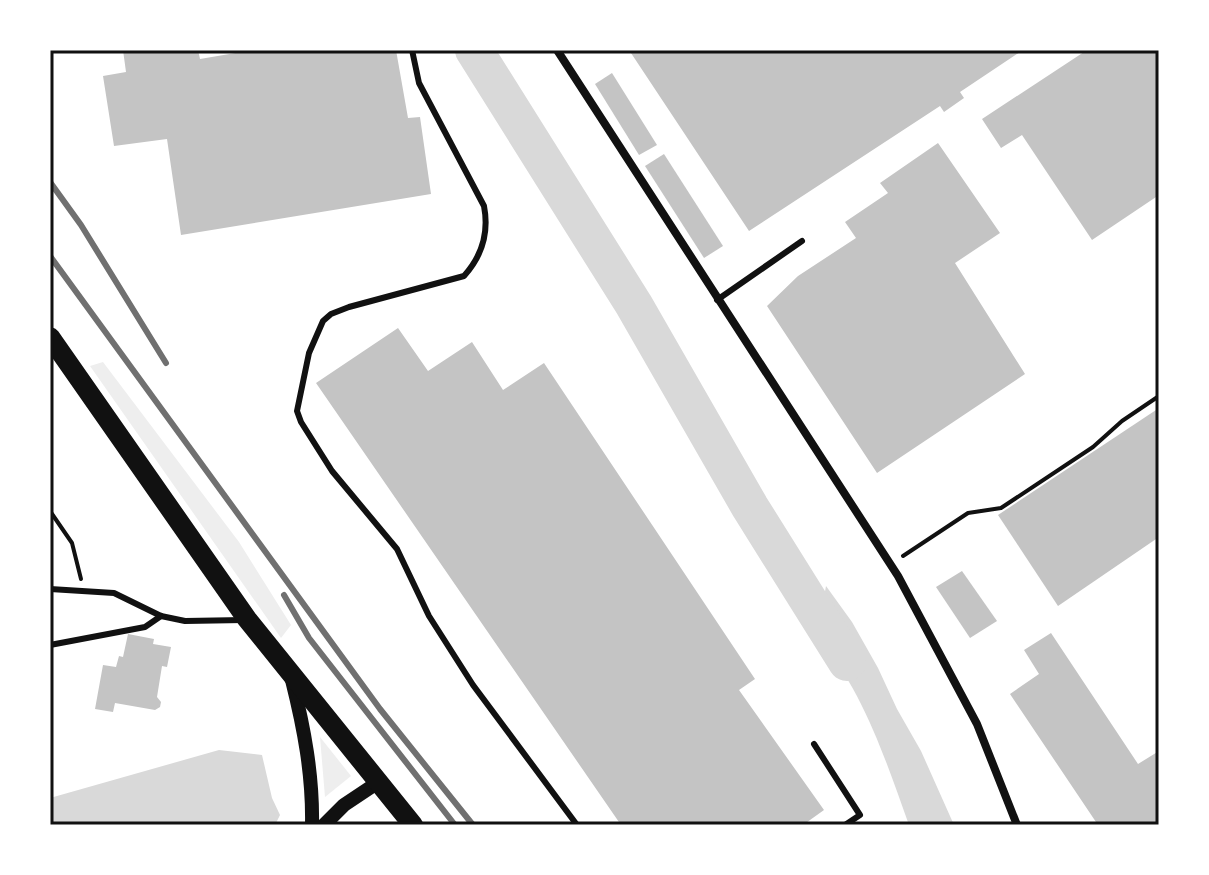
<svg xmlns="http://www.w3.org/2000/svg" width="1209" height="875" viewBox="0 0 1209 875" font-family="'Asap Condensed',sans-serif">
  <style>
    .green { fill: #eee }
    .water { fill: #d9d9d9 }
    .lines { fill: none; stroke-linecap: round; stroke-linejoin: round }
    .river { stroke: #d9d9d9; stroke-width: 38 }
    .building { fill: #c4c4c4 }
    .path { stroke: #111; stroke-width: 4 }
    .service { stroke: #111; stroke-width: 6 }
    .minor { stroke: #111; stroke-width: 8 }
    .tertiary { stroke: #111; stroke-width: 14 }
    .primary { stroke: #111; stroke-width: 20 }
    .rail { stroke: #707070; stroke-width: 6 }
    .neatline { fill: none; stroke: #111; stroke-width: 3 }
  </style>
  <rect width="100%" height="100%" fill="#fff"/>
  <g class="green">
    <polygon points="103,362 239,542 291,625 281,638 90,366"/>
    <polygon points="320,737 351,776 325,797"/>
  </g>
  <g class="water">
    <path d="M 826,586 L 852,622 L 878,668 L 897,709 L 921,751 L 954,825 L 909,825 C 886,761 863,689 817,637 Z"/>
    <polygon points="219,750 262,755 272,798 280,815 275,825 50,825 50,798"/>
  </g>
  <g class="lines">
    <polyline class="river" points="474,50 634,305 750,507 847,662"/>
  </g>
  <g class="building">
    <polygon points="123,50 198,50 200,59 253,50 396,50 408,118 420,117 431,194 181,235 167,139 114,146 103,76 126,72"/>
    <polygon points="629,50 1023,50 960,92 964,98 944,112 940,106 749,231"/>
    <polygon points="1087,50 1159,50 1159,195 1092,240 1022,135 1001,148 982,119"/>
    <polygon points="612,73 657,145 639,155 595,84"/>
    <polygon points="938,143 1000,233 955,263 1025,374 877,473 767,306 798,276 856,238 845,222 888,193 880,183"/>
    <polygon points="664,154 723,246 704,258 645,166"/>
    <polygon points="398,328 428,371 472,342 503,390 544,363 755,679 739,690 824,810 803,825 621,825 316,383"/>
    <polygon points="1159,408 1159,537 1058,606 998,515"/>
    <polygon points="962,571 997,621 970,638 936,587"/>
    <polygon points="1051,633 1138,764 1159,751 1159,825 1098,825 1010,694 1039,674 1024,650"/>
    <polygon points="128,634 154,639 153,644 171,647 167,667 162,666 157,697 161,702 160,707 155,710 115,703 113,712 95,709 103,665 116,667 119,656 123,657"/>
  </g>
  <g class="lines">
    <g class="path">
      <polyline points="50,511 72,543 81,579"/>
      <polyline points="903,556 968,513 1001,508 1093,447 1122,421 1159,396"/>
    </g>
    <g class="service">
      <path d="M 412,50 L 419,83 L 484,206 C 489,232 482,256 464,276 L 349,307 L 331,314 L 323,321 L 309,353 L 297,411 L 301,422 L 332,471 L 397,549 L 429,616 L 473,685 L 577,825"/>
      <polyline points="717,300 802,241"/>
      <polyline points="50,589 114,593 161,616 185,621 244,620"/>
      <polyline points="50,645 145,627 161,616"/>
      <polyline points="814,744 860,815 845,825"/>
    </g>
    <polyline class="minor" points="557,50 898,576 977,724 1017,825"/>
    <g class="tertiary">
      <path d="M 292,680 C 304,728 313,775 312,825"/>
      <polyline points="324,825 344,805 377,783"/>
    </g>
    <polyline class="primary" points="50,337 247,619 413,825"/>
    <g class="rail">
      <polyline points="50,182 81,225 166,363"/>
      <polyline points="50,256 380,709 473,825"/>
      <polyline points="284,595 309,638 455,825"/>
    </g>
  </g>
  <rect width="1209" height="875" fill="none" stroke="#ffffff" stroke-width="104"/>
  <rect x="52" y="52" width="1105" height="771" class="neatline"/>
</svg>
